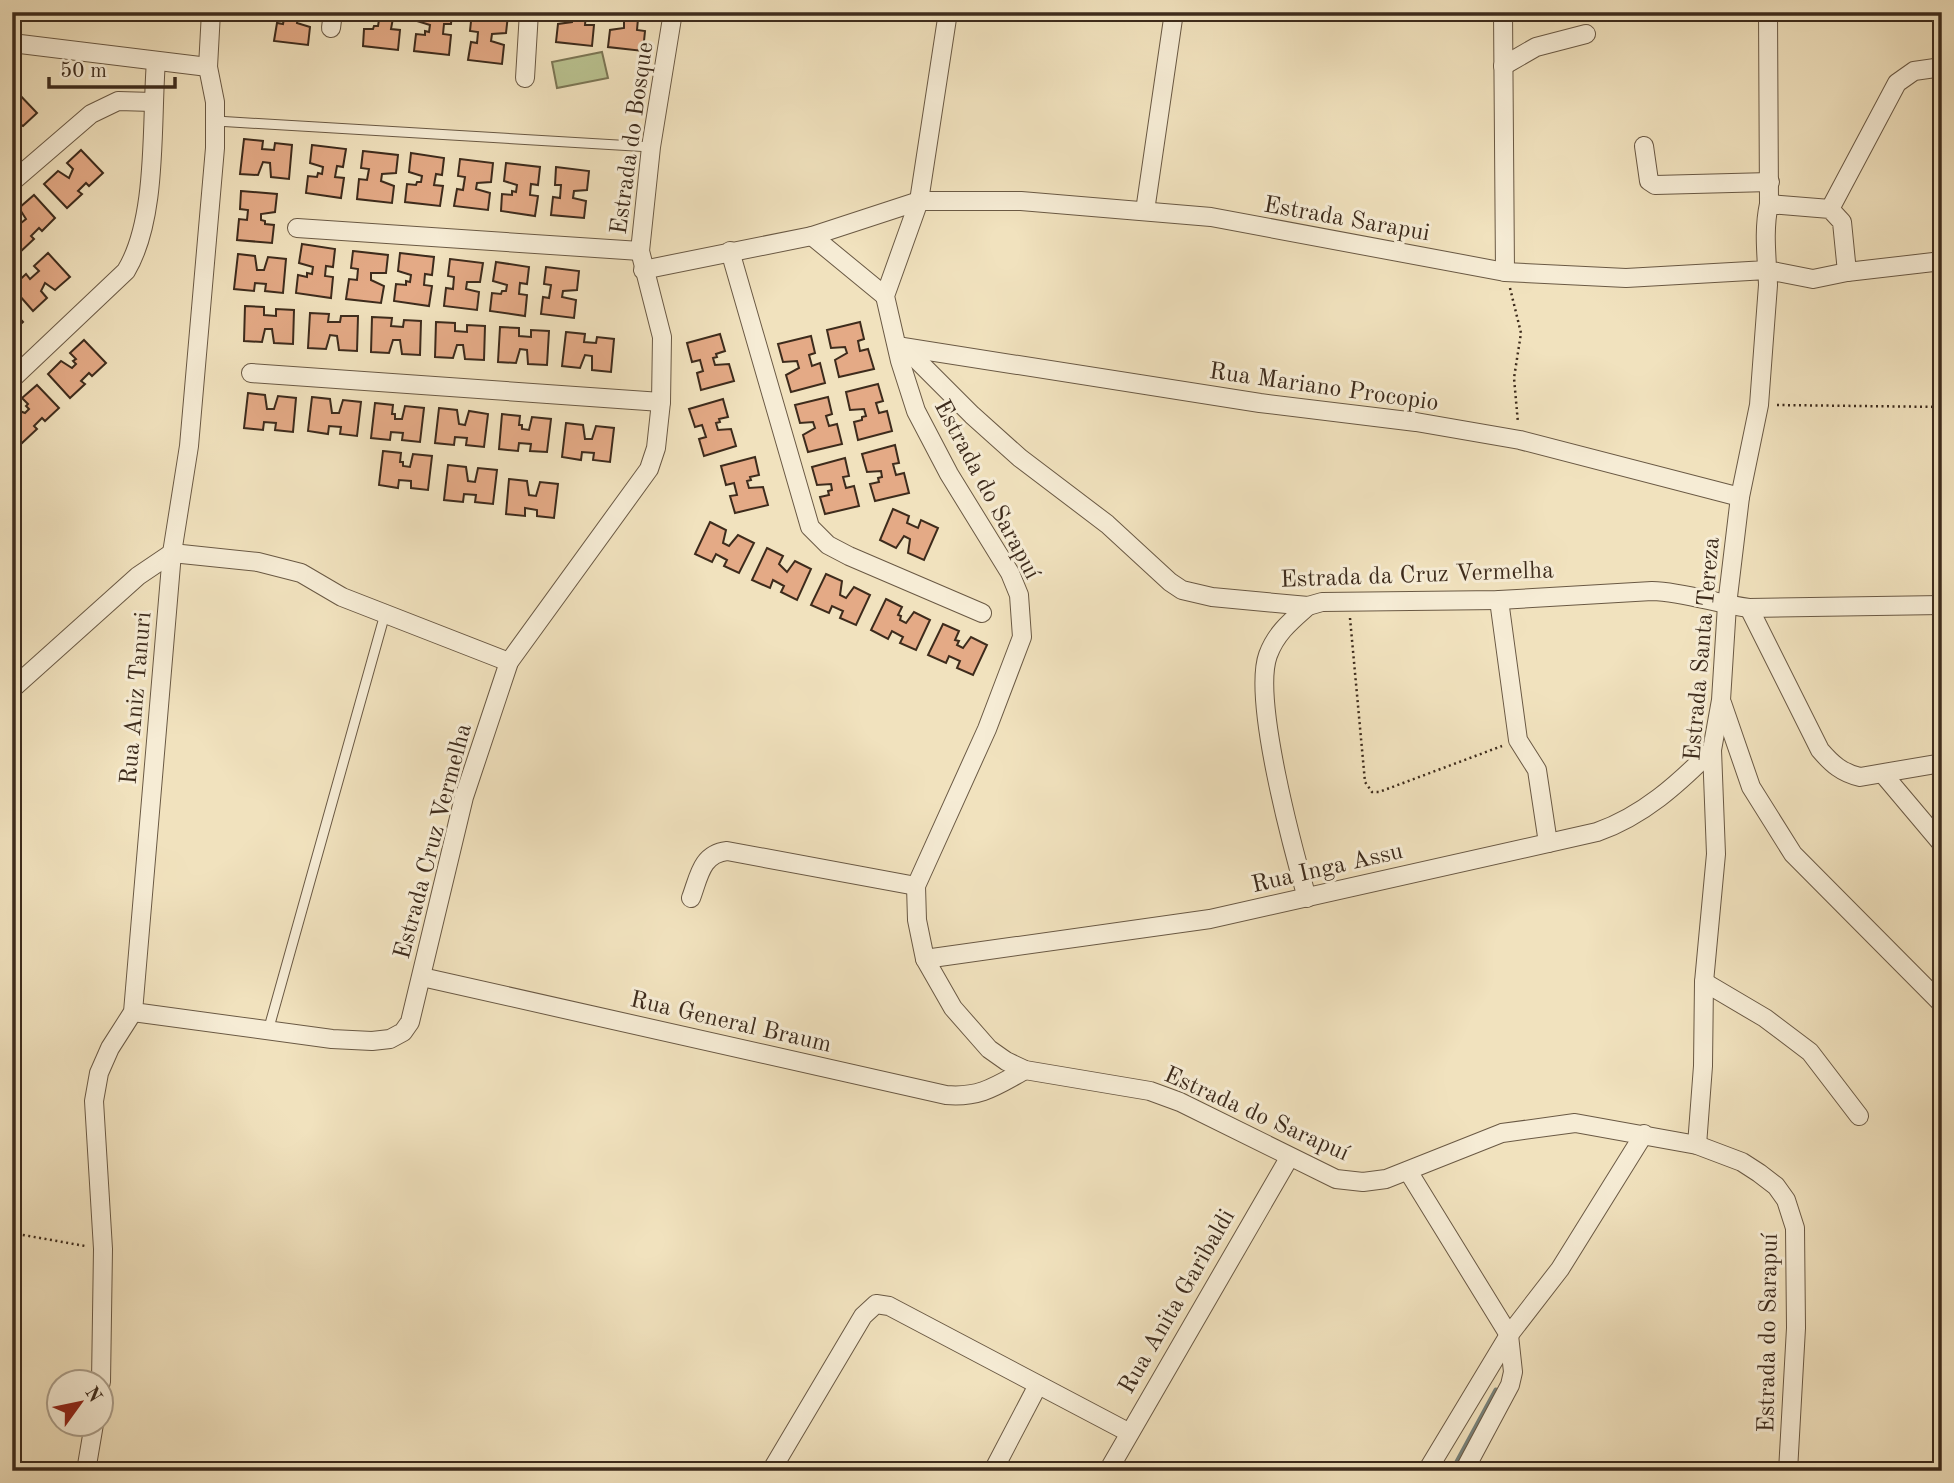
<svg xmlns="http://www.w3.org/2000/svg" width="1954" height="1483" viewBox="0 0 1954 1483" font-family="'Old Standard TT',serif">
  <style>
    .green { fill: #bac391; stroke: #7c7756; stroke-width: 2 }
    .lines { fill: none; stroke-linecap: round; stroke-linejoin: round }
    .stream { stroke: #77827b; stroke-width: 5 }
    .building { fill: #e4aa86; stroke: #3d2b1c; stroke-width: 2 }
    .lane-casing { stroke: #6a5944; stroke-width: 11 }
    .street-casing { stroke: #6a5944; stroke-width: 20 }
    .path { stroke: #3d2b1c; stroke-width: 2.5; stroke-dasharray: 2 3.5; stroke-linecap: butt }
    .lane { stroke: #f6ecd5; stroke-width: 9 }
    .street { stroke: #f6ecd5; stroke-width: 18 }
    .labels { text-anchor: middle; stroke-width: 6; stroke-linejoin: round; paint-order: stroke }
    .street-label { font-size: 24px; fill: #3d2b1c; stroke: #f6ecd5 }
  </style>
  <rect width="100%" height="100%" fill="#f1e2be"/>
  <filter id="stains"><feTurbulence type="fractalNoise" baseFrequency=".00286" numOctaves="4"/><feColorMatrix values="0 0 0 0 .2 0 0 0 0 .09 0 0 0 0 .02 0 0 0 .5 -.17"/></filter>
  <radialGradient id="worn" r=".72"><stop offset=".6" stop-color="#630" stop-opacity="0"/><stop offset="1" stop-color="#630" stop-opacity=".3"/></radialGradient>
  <polygon class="green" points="602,52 608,78 557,88 552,62"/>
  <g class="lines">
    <polyline class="stream" points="1452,1471 1496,1390"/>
  </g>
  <g class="building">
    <polygon points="312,12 298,16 297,23 310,27 308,45 274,41 277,23 283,24 285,14 276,12"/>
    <polygon points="366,12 400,12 399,19 393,18 391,29 400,30 398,50 363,46 364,29 373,29 374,26 378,26 379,20 365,16"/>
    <polygon points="418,12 452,12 451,24 444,24 443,34 451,35 449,55 414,51 416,34 425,35 425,31 429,32 430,25 417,21"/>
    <polygon points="472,12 508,15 506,33 492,34 491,41 504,45 502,64 468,60 471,42 477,43 478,32 470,31"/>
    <polygon points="565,12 593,12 586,14 585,25 594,25 592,46 556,42 558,24 572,22 573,15"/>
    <polygon points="611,12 645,12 645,20 638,19 637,30 645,31 643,51 608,47 610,30 624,28 624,21 611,17"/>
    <polygon points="15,90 37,113 23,126 12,120"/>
    <polygon points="244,139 263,141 262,149 274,150 275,143 292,145 289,179 271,177 270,163 263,162 258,175 240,174"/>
    <polygon points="312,145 346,149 343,167 337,166 335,177 344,178 341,198 306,193 308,176 317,177 318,173 322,174 323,167 310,163"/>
    <polygon points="81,150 103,173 89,186 86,183 78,191 82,194 67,208 44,184 58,171 69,178 73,169 67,163"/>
    <polygon points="363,151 398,155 396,173 382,174 381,181 394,186 392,203 357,199 359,179 367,180 369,169 361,168"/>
    <polygon points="411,153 444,158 442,175 436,174 434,185 443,186 440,206 405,202 407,184 416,185 417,182 421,182 422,176 409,172"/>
    <polygon points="460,159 493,163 491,182 477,183 476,189 490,193 488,210 454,206 457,189 463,190 465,177 458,176"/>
    <polygon points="506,163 540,167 538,185 531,184 530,195 538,196 535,216 501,211 502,194 512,195 512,191 516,192 517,185 504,181"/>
    <polygon points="556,167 589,171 587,190 574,191 573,198 586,201 584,218 551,215 553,197 560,198 561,185 555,185"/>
    <polygon points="241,191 277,194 275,212 261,214 261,220 265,221 265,224 274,225 272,243 237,240 239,219 247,220 248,210 240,209"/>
    <polygon points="34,195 55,218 42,231 39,228 31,236 34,239 19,253 12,245 12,217 21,223 26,219 19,208"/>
    <polygon points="302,244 335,249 333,267 326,266 325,276 333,277 331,298 296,293 298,275 307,277 307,273 312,274 313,267 299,263"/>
    <polygon points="353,251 388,255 386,273 371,273 371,280 384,286 381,303 346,299 349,279 357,280 358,269 351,268"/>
    <polygon points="48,253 70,277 55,290 45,283 41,291 47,298 33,311 12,287 26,274 30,279 39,271 34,266"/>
    <polygon points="400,253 434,257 432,275 425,274 424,285 432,286 429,306 394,301 396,284 406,285 406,281 410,282 411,275 398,271"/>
    <polygon points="238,254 255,256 257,270 264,270 268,257 286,259 283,293 265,291 266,284 255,283 254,291 234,289"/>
    <polygon points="450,259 483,263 480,282 467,282 466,289 479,292 477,310 444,306 446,288 453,289 454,277 448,276"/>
    <polygon points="496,262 529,267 527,284 520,283 519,294 527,295 525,316 490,311 492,293 501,294 502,291 506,291 507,285 493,281"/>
    <polygon points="546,267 579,271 577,290 563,291 562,297 576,300 574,318 541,314 543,297 549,298 551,285 544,284"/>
    <polygon points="245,306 264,307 264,315 276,316 276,309 294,310 293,344 274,343 272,329 265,329 262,342 244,341"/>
    <polygon points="12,310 23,322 12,332"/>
    <polygon points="310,313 329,314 328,322 340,322 341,316 358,316 357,351 339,350 337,336 330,335 326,349 308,348"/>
    <polygon points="372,317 392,318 391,326 403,327 404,320 421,321 420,355 402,354 400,340 393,340 389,353 371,352"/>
    <polygon points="436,322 455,323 455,331 467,332 467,325 485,326 484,360 465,359 463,345 457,345 453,358 435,357"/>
    <polygon points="860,322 864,339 858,341 860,351 868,349 874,369 839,377 835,360 847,353 845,347 831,348 827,330"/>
    <polygon points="500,327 519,328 519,336 531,337 531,330 549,331 547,365 528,364 527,350 520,349 516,363 498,362"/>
    <polygon points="566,332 585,334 584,342 596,343 597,337 614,339 611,372 592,370 592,356 585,355 580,368 562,366"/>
    <polygon points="720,334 725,351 716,354 717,357 713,358 715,365 729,364 734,381 701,390 697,373 703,371 700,360 692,362 687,343"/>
    <polygon points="811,336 815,353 809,355 812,366 820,363 825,383 791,392 786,375 799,368 797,361 783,362 778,344"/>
    <polygon points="84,340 106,363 92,376 89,373 81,381 85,384 70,398 48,374 61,361 72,368 76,364 73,361 76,359 70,353"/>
    <polygon points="878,384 883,401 876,403 879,413 887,411 892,431 858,440 854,422 862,420 862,417 866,416 864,409 850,410 846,392"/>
    <polygon points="37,385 59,408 45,421 42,418 34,426 37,429 22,443 12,432 12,408 25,413 29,409 26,406 28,404 22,398"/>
    <polygon points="248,393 265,395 267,409 274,409 278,396 296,398 293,432 275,430 276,423 264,422 263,430 244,428"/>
    <polygon points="312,397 330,399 332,413 339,413 343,400 361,402 357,436 340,434 341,427 329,426 328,434 308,431"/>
    <polygon points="828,397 832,414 826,416 829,426 837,424 842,444 808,452 803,435 815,428 813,422 800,423 795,405"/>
    <polygon points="723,399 728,417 719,419 720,422 716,423 718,430 731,429 736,446 704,456 699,439 706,437 702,425 695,427 689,409"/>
    <polygon points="375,403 393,405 392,414 395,414 395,419 402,419 405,406 424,408 420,442 402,440 403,433 391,432 390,440 371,438"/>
    <polygon points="439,408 457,410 459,424 465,425 469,411 488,414 484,447 466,445 467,438 455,437 454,445 435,443"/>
    <polygon points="502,414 520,416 519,425 522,425 522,429 529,430 532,417 551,419 547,452 530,451 531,444 519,443 518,451 499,449"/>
    <polygon points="566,423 583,425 585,439 592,439 596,426 614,428 610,462 593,460 594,453 582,452 581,460 562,457"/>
    <polygon points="895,445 899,463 893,464 896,475 904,473 909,493 875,501 870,484 879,482 878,478 882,477 881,471 867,472 862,454"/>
    <polygon points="383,451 401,453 400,462 403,462 403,466 410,467 413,454 432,456 428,490 411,488 411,481 399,480 398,488 379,485"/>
    <polygon points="755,457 759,475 750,477 751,480 747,481 749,488 763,487 768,505 735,513 730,496 737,495 734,483 726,485 721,466"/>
    <polygon points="845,458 849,476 843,477 846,488 854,486 859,506 825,514 820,497 829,495 828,491 832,490 831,484 817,485 812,467"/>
    <polygon points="448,465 466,467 468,481 475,482 478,468 497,470 493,504 475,502 476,495 464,494 463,502 444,500"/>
    <polygon points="509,479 527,481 529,495 536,496 540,482 558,484 554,518 537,516 537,510 525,508 525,516 506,514"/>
    <polygon points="893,509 909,516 907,523 918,528 921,520 938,528 924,560 908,553 910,539 904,536 896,548 880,540"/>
    <polygon points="710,522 726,530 723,543 729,546 738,535 754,543 739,573 724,566 727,560 716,554 712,562 695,554"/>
    <polygon points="767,548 783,556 779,564 787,572 795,561 811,569 797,600 781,592 784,586 773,580 770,588 752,580"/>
    <polygon points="826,574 842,581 840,595 846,598 854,587 870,595 856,625 840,618 843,611 832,606 829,613 811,605"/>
    <polygon points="886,599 902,607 898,615 901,616 900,620 906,623 914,612 930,620 916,650 900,643 903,637 892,631 888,639 871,630"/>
    <polygon points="943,624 959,631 955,640 959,641 957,645 963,648 971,637 987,645 973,675 957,668 960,661 949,656 946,663 928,655"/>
  </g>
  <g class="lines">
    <defs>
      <g id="lane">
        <polyline points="216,121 651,147"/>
        <polyline points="268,1031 385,614"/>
      </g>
      <g id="street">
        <polyline points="948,12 919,201 885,296 900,361 916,411 949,474 1010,573 1019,595 1022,637 987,729 916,886 917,920 925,959 953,1008 989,1049 1006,1061 1025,1070 1150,1091 1180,1102 1336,1179 1363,1182 1386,1179 1502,1133 1575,1123 1697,1145 1742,1162 1759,1173 1776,1186 1786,1200 1795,1228 1796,1328 1788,1471"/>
        <polyline points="1503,12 1505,272"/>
        <polyline points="1768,12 1769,204"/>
        <polyline points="331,28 333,12"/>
        <polyline points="12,43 208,67"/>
        <polyline points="1503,66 1536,47 1586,34"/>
        <polyline points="525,78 529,12"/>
        <polyline points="1644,146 1649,181 1655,185 1770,182"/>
        <polyline points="12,182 91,114 118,101 153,102"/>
        <polyline points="1830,209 1897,83 1914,71 1942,67"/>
        <polyline points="1145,211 1174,12"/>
        <polyline points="297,228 640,251"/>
        <polyline points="812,236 885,296"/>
        <polyline points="730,251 810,527 828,545 849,556 982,613"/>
        <path d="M 643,270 L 812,236 L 919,201 L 1021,201 L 1211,217 L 1505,272 L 1626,278 L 1767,270 L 1813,279 L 1847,272 L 1842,222 L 1830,209 L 1769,204 C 1763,231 1767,258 1768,285 L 1759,405 L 1740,497 L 1727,605 L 1721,700 L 1712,750 L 1716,854 L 1704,982 L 1703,1066 L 1697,1145"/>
        <polyline points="1847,272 1942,261"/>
        <polyline points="903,347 1260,403 1416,422 1520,440 1740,497"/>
        <path d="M 905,348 L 972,415 L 1020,458 L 1107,524 L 1170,582 L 1182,590 L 1212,597 L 1308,606 L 1322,602 L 1499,600 L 1652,591 C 1686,592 1716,604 1749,608 L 1942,605"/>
        <polyline points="251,373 661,402"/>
        <path d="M 12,379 L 126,271 C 158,218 151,124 156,61"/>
        <polyline points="1499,600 1518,740 1537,770 1548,843"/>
        <path d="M 1749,608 L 1820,750 C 1832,764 1842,773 1860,777 L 1942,763"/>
        <polyline points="12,689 138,576 172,553 258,562 301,573 342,597 509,662"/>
        <polyline points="1722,703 1751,787 1793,854 1942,1004"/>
        <polyline points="1883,774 1942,844"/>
        <path d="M 691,898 C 699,877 701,854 727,851 L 916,886"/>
        <path d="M 1307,898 C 1293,849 1252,699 1268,655 C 1276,633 1291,621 1308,606"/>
        <path d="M 925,959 L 1210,919 L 1597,832 C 1643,816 1678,784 1712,750"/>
        <path d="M 422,977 L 946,1095 C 980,1098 996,1086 1025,1070"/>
        <polyline points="1704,982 1765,1018 1810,1052 1859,1116"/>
        <polyline points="133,1012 332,1039 372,1041 390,1039 403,1032 410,1022 464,797 509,662 649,469 656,448 661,402 662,337 640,251 651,147 673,12"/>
        <polyline points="1408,1171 1509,1335 1513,1372 1510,1385 1464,1471"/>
        <polyline points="101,1382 103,1249 94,1101 99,1073 110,1048 133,1012 172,553 189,446 215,148 215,102 208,67 211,12"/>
        <polyline points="86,1471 94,1424"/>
        <polyline points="771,1471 863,1316 876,1304 889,1306 1128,1432"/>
        <polyline points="993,1471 1038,1385"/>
        <polyline points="1108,1471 1289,1158"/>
        <polyline points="1427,1471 1509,1335 1560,1269 1644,1134"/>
      </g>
    </defs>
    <use href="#lane" class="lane-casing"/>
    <use href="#street" class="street-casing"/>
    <g class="path">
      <polyline points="1510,288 1521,333 1514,378 1518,423"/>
      <polyline points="1777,405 1942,407"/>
      <polyline points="1350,618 1365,782 1372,792 1379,792 1502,746"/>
      <polyline points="12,1233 85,1246"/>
    </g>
    <use href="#lane" class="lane"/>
    <use href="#street" class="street"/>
  </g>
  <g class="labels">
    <g class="street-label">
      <text transform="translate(631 138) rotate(-82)" y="8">Estrada do Bosque</text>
      <text transform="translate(1347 218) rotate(10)" y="8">Estrada Sarapui</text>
      <text transform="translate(1324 386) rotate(8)" y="8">Rua Mariano Procopio</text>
      <text transform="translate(988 489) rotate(62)" y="8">Estrada do Sarapuí</text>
      <text transform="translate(1417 574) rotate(-2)" y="8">Estrada da Cruz Vermelha</text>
      <text transform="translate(1701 649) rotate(-85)" y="8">Estrada Santa Tereza</text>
      <text transform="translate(135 698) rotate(-85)" y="8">Rua Aniz Tanuri</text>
      <text transform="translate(432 841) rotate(-75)" y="8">Estrada Cruz Vermelha</text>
      <text transform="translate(1327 867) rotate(-13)" y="8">Rua Inga Assu</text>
      <text transform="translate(731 1021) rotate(13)" y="8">Rua General Braum</text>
      <text transform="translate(1257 1113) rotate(24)" y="8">Estrada do Sarapuí</text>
      <text transform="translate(1176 1301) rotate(-60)" y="8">Rua Anita Garibaldi</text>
      <text transform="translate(1767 1333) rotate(-89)" y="8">Estrada do Sarapuí</text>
    </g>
  </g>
  <rect width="1954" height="1483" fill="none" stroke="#f1e2be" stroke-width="42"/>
  <rect x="14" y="14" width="1926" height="1455" fill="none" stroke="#3d2b1c" stroke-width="3.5"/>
  <rect x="21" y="21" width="1912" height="1441" fill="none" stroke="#3d2b1c" stroke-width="2"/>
  <g transform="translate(80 1403) rotate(57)"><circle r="33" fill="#f6ecd5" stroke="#ac9f8b" stroke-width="2"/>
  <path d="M0-5L12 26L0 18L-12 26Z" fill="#8f2418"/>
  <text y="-10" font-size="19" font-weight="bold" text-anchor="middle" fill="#3d2b1c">N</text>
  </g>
  <path d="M49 77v10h126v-10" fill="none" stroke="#3d2b1c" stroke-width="3.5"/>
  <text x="60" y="77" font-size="21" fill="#3d2b1c" stroke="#f6ecd5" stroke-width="5" paint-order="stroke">50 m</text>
  <rect width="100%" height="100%" filter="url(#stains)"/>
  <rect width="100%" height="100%" fill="url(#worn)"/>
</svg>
